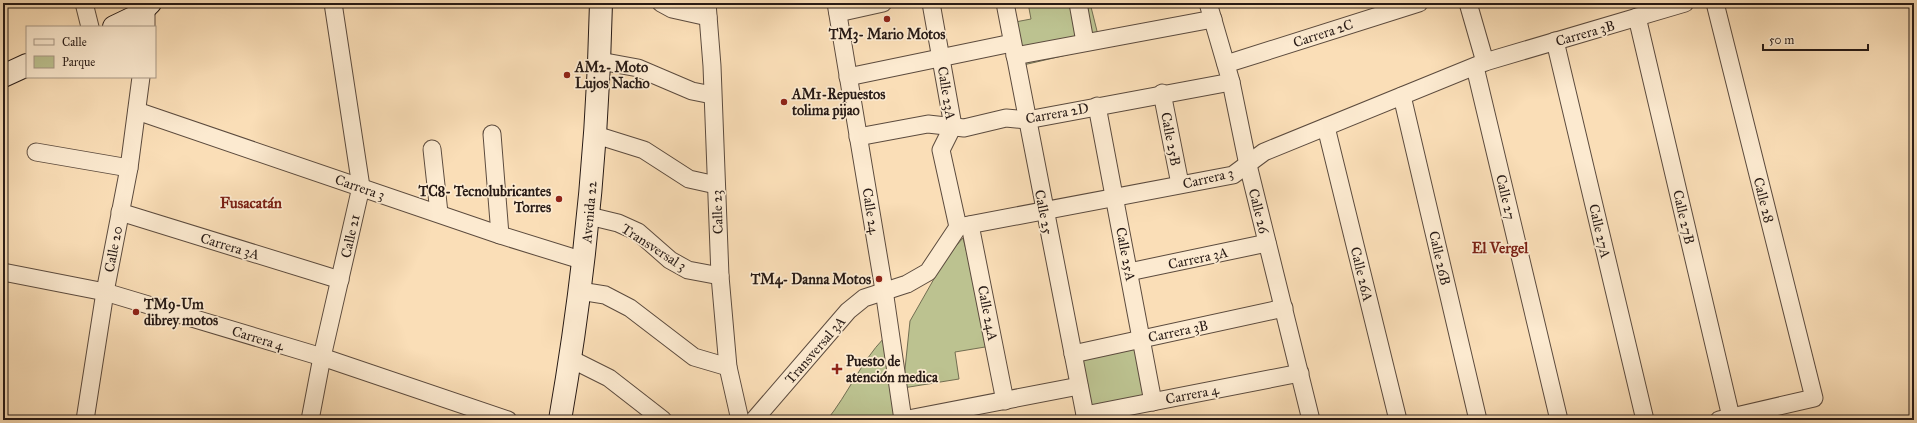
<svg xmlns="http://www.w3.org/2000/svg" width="1917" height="423" viewBox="0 0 1917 423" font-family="'IM FELL Great Primer',serif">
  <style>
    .green { fill: #bcc290; stroke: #726e52 }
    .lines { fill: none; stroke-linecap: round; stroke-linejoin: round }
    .street-casing { stroke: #5c4b3e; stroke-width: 19 }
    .secondary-casing { stroke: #271a15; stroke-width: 24 }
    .street { stroke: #fcead0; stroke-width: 17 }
    .secondary { stroke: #fcead0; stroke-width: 22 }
    .poi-dot { fill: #8f2418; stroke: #fcead0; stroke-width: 1.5 }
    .labels { text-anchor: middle; stroke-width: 3.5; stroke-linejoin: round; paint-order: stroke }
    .street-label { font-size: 14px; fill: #271a15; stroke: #fcead0 }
    .poi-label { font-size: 14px; font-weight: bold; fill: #271a15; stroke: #fcead0; text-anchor: start }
    .neighbourhood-label { font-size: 15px; font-weight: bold; fill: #7a1f14; stroke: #fcead0 }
  </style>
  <rect width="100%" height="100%" fill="#fadeb7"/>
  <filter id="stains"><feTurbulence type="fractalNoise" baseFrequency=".005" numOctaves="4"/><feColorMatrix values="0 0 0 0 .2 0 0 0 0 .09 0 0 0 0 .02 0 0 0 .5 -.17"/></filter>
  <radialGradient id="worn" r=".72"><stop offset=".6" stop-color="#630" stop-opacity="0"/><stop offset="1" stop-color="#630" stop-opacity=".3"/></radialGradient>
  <g class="green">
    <polygon points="1028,3 1090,3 1101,47 1019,66 1010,23 1031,19"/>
    <polygon points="963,238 991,346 955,352 959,379 903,388 910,321 947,256"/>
    <path d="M 884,338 L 896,420 L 827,420 C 848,394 861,362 884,338 Z"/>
    <polygon points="1139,345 1150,401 1086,414 1075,358"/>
  </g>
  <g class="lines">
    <defs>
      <g id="street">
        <polyline points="84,3 90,27"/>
        <polyline points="661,3 672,9 708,17"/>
        <polyline points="707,3 712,66 720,276 728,367 740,420"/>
        <polyline points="836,3 884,290 903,420"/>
        <polyline points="931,3 953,126 941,150 958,227"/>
        <polyline points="1005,3 1086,420"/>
        <polyline points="1078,3 1085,42"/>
        <polyline points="1208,3 1231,82 1248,165 1311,420"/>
        <polyline points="1468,3 1485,62"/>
        <polyline points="1715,3 1814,398 1719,420"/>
        <polyline points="838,13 883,3"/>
        <polyline points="1637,17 1731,417"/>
        <polyline points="146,27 146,7"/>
        <polyline points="1555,41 1645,420"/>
        <polyline points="1015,56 1213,19"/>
        <polyline points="600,61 638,68 692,91 712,95"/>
        <polyline points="1226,64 1419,3"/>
        <polyline points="1475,67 1559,420"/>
        <polyline points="848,77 1012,43"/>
        <polyline points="1162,93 1180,184"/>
        <polyline points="1402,96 1478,420"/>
        <polyline points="1097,106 1153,402"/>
        <polyline points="137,111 500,235 584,261"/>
        <polyline points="1326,127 1398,420"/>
        <polyline points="492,134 500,235"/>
        <polyline points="596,135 644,150 689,179 716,185"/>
        <polyline points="858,137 928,124 964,128 1006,118 1027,120 1231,82"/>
        <polyline points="432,149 439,213"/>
        <polyline points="36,152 129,168"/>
        <polyline points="120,212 340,280"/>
        <polyline points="589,216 618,223 638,232 670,260 688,270 720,276"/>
        <polyline points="970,225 1005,401"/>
        <polyline points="958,227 1233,175 1264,152 1485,62 1685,3"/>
        <polyline points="3,272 105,292 322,357 508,420"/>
        <polyline points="1129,272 1267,243"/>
        <polyline points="580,291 605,295 630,308 694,357 728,367"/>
        <polyline points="1073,354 1284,308"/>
        <polyline points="571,359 609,378 663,420"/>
        <polyline points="1085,415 1300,373"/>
        <polyline points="85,420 105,292 129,168 141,77"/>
        <polyline points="310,420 322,357 361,187 333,3"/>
        <polyline points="754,420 848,311 864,298 907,284 928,272 958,227"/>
        <polyline points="903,420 1079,386"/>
      </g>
      <g id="secondary">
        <polyline points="114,27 137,16 150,3"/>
        <polyline points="3,76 27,65"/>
        <path d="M 560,420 C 584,282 598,143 601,3"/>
      </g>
    </defs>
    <use href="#street" class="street-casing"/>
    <use href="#secondary" class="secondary-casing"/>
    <use href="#street" class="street"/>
    <use href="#secondary" class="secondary"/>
  </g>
  <g class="poi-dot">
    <circle cx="887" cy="19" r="4"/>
    <circle cx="567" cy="75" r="4"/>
    <circle cx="784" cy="102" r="4"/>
    <circle cx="559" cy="199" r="4"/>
    <circle cx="879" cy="279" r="4"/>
    <circle cx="136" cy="312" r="4"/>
    <path d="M835 363h4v4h4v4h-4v4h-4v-4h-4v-4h4z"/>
  </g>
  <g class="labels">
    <g class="street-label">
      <text transform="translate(1323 33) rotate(-18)" y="5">Carrera 2C</text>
      <text transform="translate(1585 33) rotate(-16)" y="5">Carrera 3B</text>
      <text transform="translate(947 93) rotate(81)" y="5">Calle 23A</text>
      <text transform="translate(1057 113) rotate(-10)" y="5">Carrera 2D</text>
      <text transform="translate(1171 139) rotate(79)" y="5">Calle 25B</text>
      <text transform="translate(1208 178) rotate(-13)" y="5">Carrera 3</text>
      <text transform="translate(360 187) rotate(19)" y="5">Carrera 3</text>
      <text transform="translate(1506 197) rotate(77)" y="5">Calle 27</text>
      <text transform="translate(1764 200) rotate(76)" y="5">Calle 28</text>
      <text transform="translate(871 211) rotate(81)" y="5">Calle 24</text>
      <text transform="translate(1259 211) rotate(76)" y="5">Calle 26</text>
      <text transform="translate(589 212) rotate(-85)" y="5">Avenida 22</text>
      <text transform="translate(717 212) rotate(-92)" y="5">Calle 23</text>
      <text transform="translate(1044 212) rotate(79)" y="5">Calle 25</text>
      <text transform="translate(1684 217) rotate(77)" y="5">Calle 27B</text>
      <text transform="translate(1600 231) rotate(77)" y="5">Calle 27A</text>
      <text transform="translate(350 236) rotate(-77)" y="5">Calle 21</text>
      <text transform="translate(230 246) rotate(17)" y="5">Carrera 3A</text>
      <text transform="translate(654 247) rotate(33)" y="5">Transversal 3</text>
      <text transform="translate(113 249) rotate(-79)" y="5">Calle 20</text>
      <text transform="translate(1126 254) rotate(79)" y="5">Calle 25A</text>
      <text transform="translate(1198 258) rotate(-12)" y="5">Carrera 3A</text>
      <text transform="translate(1440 258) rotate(77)" y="5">Calle 26B</text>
      <text transform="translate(1362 274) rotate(76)" y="5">Calle 26A</text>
      <text transform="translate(988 313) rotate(79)" y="5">Calle 24A</text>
      <text transform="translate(1178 331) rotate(-12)" y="5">Carrera 3B</text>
      <text transform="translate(258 338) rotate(17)" y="5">Carrera 4</text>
      <text transform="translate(815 350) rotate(-49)" y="5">Transversal 3A</text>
      <text transform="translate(1192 394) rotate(-11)" y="5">Carrera 4</text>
    </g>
    <g class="poi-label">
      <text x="887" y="39" text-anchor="middle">TM3- Mario Motos</text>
      <text x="575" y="72">AM2- Moto<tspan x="575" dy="16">Lujos Nacho</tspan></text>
      <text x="792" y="99">AM1-Repuestos<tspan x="792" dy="16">tolima pijao</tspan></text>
      <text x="551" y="196" text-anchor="end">TC8- Tecnolubricantes<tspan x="551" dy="16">Torres</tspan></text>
      <text x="871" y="284" text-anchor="end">TM4- Danna Motos</text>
      <text x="144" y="309">TM9-Um<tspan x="144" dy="16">dibrey motos</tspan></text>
      <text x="846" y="366">Puesto de<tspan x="846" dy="16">atención medica</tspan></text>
    </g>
    <g class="neighbourhood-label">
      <text x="251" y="208">Fusacatán</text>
      <text x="1500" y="253">El Vergel</text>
    </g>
  </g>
  <rect width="1917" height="423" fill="none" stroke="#fadeb7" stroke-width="16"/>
  <rect x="4" y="4" width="1909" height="415" fill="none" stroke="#271a15" stroke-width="2"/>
  <rect x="8" y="8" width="1901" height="407" fill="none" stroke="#271a15"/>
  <rect x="26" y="26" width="130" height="52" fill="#fcead0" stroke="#a79785"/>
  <rect x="34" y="39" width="20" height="6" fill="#fcead0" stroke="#a79785"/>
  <text x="62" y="46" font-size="12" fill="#271a15">Calle</text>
  <rect x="34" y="56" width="20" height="12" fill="#bcc290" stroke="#a79785"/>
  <text x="62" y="66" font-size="12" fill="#271a15">Parque</text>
  <path d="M1763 44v6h105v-6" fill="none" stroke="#271a15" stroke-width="2"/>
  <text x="1769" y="44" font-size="12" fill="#271a15" stroke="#fcead0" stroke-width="3" paint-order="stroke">50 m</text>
  <rect width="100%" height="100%" filter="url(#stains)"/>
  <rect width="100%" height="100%" fill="url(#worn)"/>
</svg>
